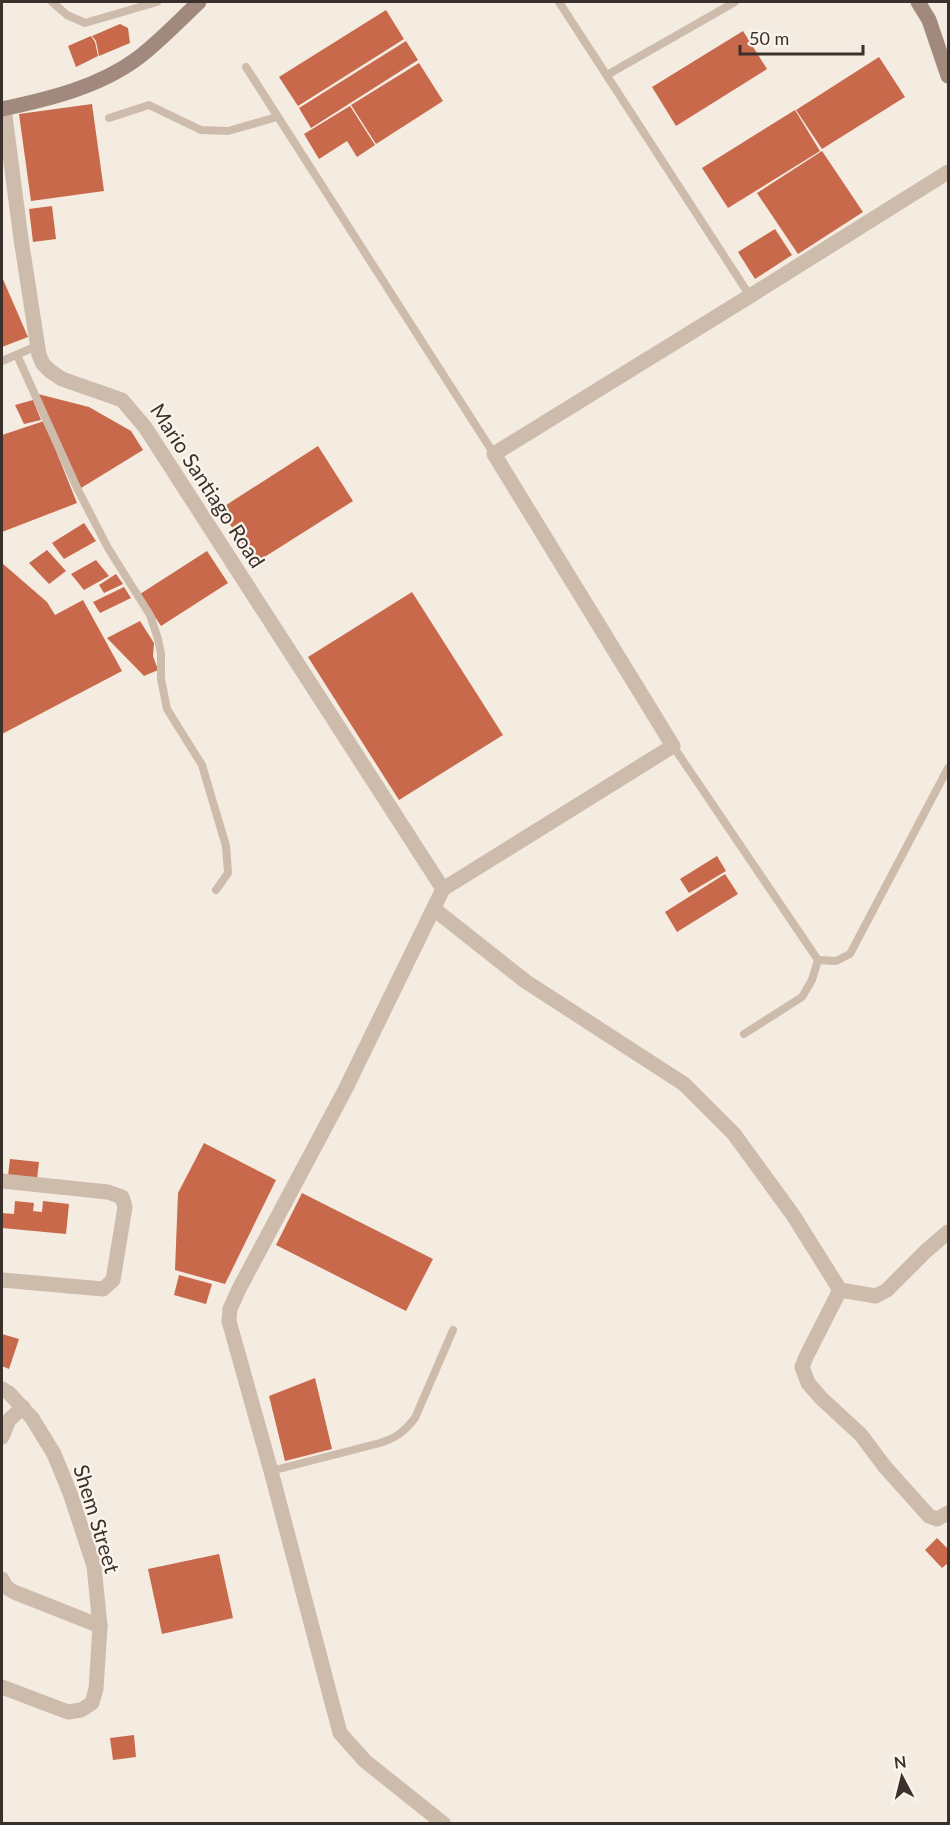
<svg xmlns="http://www.w3.org/2000/svg" width="950" height="1825" viewBox="0 0 950 1825" font-family="Lato,sans-serif">
  <style>
    .building { fill: #c8694b }
    .lines { fill: none; stroke-linecap: round; stroke-linejoin: round }
    .service { stroke: #cdbbac; stroke-width: 8 }
    .minor { stroke: #cdbbac; stroke-width: 15 }
    .tertiary { stroke: #cdbbac; stroke-width: 15 }
    .secondary { stroke: #a18a7d; stroke-width: 15 }
    .labels { text-anchor: middle; stroke-width: 4.5; stroke-linejoin: round; paint-order: stroke }
    .street-label { font-size: 21px; fill: #3b302b; stroke: #fbf5ee }
  </style>
  <rect width="100%" height="100%" fill="#f4ebe1"/>
  <g class="building">
    <polygon points="386,10 404,39 298,106 279,77"/>
    <polygon points="120,24 128,28 130,43 99,56 96,41 92,36"/>
    <polygon points="743,31 767,69 676,126 652,87"/>
    <polygon points="91,36 95,42 98,56 76,67 68,46"/>
    <polygon points="406,41 418,60 311,128 299,108"/>
    <polygon points="879,57 905,97 822,149 796,110"/>
    <polygon points="419,63 443,101 376,144 351,105"/>
    <polygon points="92,104 104,191 31,201 19,114"/>
    <polygon points="350,106 375,145 357,157 347,141 319,159 304,134"/>
    <polygon points="795,110 820,151 728,208 702,168"/>
    <polygon points="822,151 863,212 798,254 757,193"/>
    <polygon points="52,206 56,239 33,242 29,209"/>
    <polygon points="775,229 792,255 755,279 738,252"/>
    <polygon points="2,277 28,337 2,347"/>
    <polygon points="38,394 89,407 131,431 143,450 81,488"/>
    <polygon points="33,400 41,420 24,424 15,405"/>
    <polygon points="44,421 77,503 2,532 2,435"/>
    <polygon points="318,446 353,501 255,563 220,509"/>
    <polygon points="84,523 96,541 64,559 52,543"/>
    <polygon points="47,550 66,571 49,584 29,563"/>
    <polygon points="207,551 228,583 161,626 140,594"/>
    <polygon points="96,560 109,576 84,590 71,574"/>
    <polygon points="2,563 47,602 55,615 83,600 122,671 2,734"/>
    <polygon points="116,574 123,584 104,593 99,585"/>
    <polygon points="124,587 131,598 100,613 93,602"/>
    <polygon points="412,592 503,735 399,800 308,657"/>
    <polygon points="140,621 154,643 153,656 158,670 144,676 107,638"/>
    <polygon points="717,856 726,871 689,893 680,879"/>
    <polygon points="725,874 738,894 677,932 665,912"/>
    <polygon points="204,1143 276,1180 225,1284 175,1270 178,1193"/>
    <polygon points="10,1159 39,1162 37,1179 8,1176"/>
    <polygon points="302,1193 433,1259 406,1311 276,1245"/>
    <polygon points="15,1201 34,1203 33,1211 42,1212 43,1201 69,1204 66,1234 2,1228 2,1213 14,1214"/>
    <polygon points="179,1275 212,1284 206,1304 174,1295"/>
    <polygon points="2,1334 19,1339 9,1369 2,1366"/>
    <polygon points="315,1378 332,1449 285,1461 269,1396"/>
    <polygon points="937,1538 948,1549 948,1563 942,1568 925,1550"/>
    <polygon points="219,1554 233,1618 162,1634 148,1569"/>
    <polygon points="134,1735 136,1757 113,1760 110,1738"/>
  </g>
  <g class="lines">
    <g class="service">
      <polyline points="52,2 67,15 85,23 157,2"/>
      <polyline points="559,2 750,296"/>
      <polyline points="246,67 494,454"/>
      <polyline points="607,75 735,2"/>
      <polyline points="109,118 149,105 201,130 228,131 277,117"/>
      <polyline points="17,355 78,490 108,548 150,615 158,639 161,654 161,679 167,709 202,765 226,846 228,873 216,890"/>
      <polyline points="2,361 37,346"/>
      <polyline points="673,746 818,960 836,961 850,954 948,768"/>
      <polyline points="744,1034 802,997 812,980 818,960"/>
      <path d="M 271,1471 L 380,1443 C 396,1438 404,1432 415,1418 L 453,1330"/>
    </g>
    <g class="minor">
      <polyline points="443,889 673,746 494,454 750,296 948,172"/>
      <polyline points="434,909 525,981 684,1084 734,1134 793,1215 840,1290 876,1296 887,1290 926,1251 948,1232"/>
      <polyline points="2,1181 108,1192 122,1197 125,1207 113,1280 103,1289 2,1280"/>
      <polyline points="840,1290 806,1357 802,1367 808,1383 821,1398 861,1435 885,1467 929,1516 937,1519 948,1513"/>
      <polyline points="2,1389 9,1393 32,1418 54,1454 70,1493 94,1566 100,1626 96,1689 92,1703 81,1710 68,1712 2,1687"/>
      <polyline points="2,1437 9,1420 23,1407"/>
      <polyline points="2,1579 6,1587 14,1592 100,1626"/>
    </g>
    <polyline class="tertiary" points="4,108 21,239 39,355 43,364 50,371 62,379 122,400 145,427 443,889 345,1090 239,1289 230,1309 229,1321 271,1471 340,1733 365,1761 444,1824"/>
    <g class="secondary">
      <polyline points="918,2 929,20 948,76"/>
      <path d="M 2,109 C 49,99 99,87 138,58 C 160,41 179,21 199,2"/>
    </g>
  </g>
  <g class="labels">
    <g class="street-label">
      <text transform="translate(207 486) rotate(57)" y="7">Mario Santiago Road</text>
      <text transform="translate(96 1519) rotate(73)" y="7">Shem Street</text>
    </g>
  </g>
  <rect width="950" height="1825" fill="none" stroke="#3b302b" stroke-width="6"/>
  <g transform="translate(902 1777) rotate(353)" stroke="#fbf5ee" stroke-width="4.5" paint-order="stroke">
  <path d="M0-4.5L10 22L0 15L-10 22Z" fill="#3b302b"/>
  <text y="-9" font-size="16" font-weight="bold" text-anchor="middle" fill="#3b302b">N</text>
  </g>
  <path d="M740 45v9h123v-9" fill="none" stroke="#3b302b" stroke-width="3"/>
  <text x="749" y="45" font-size="18" fill="#3b302b" stroke="#fbf5ee" stroke-width="4.5" paint-order="stroke">50 m</text>
</svg>
